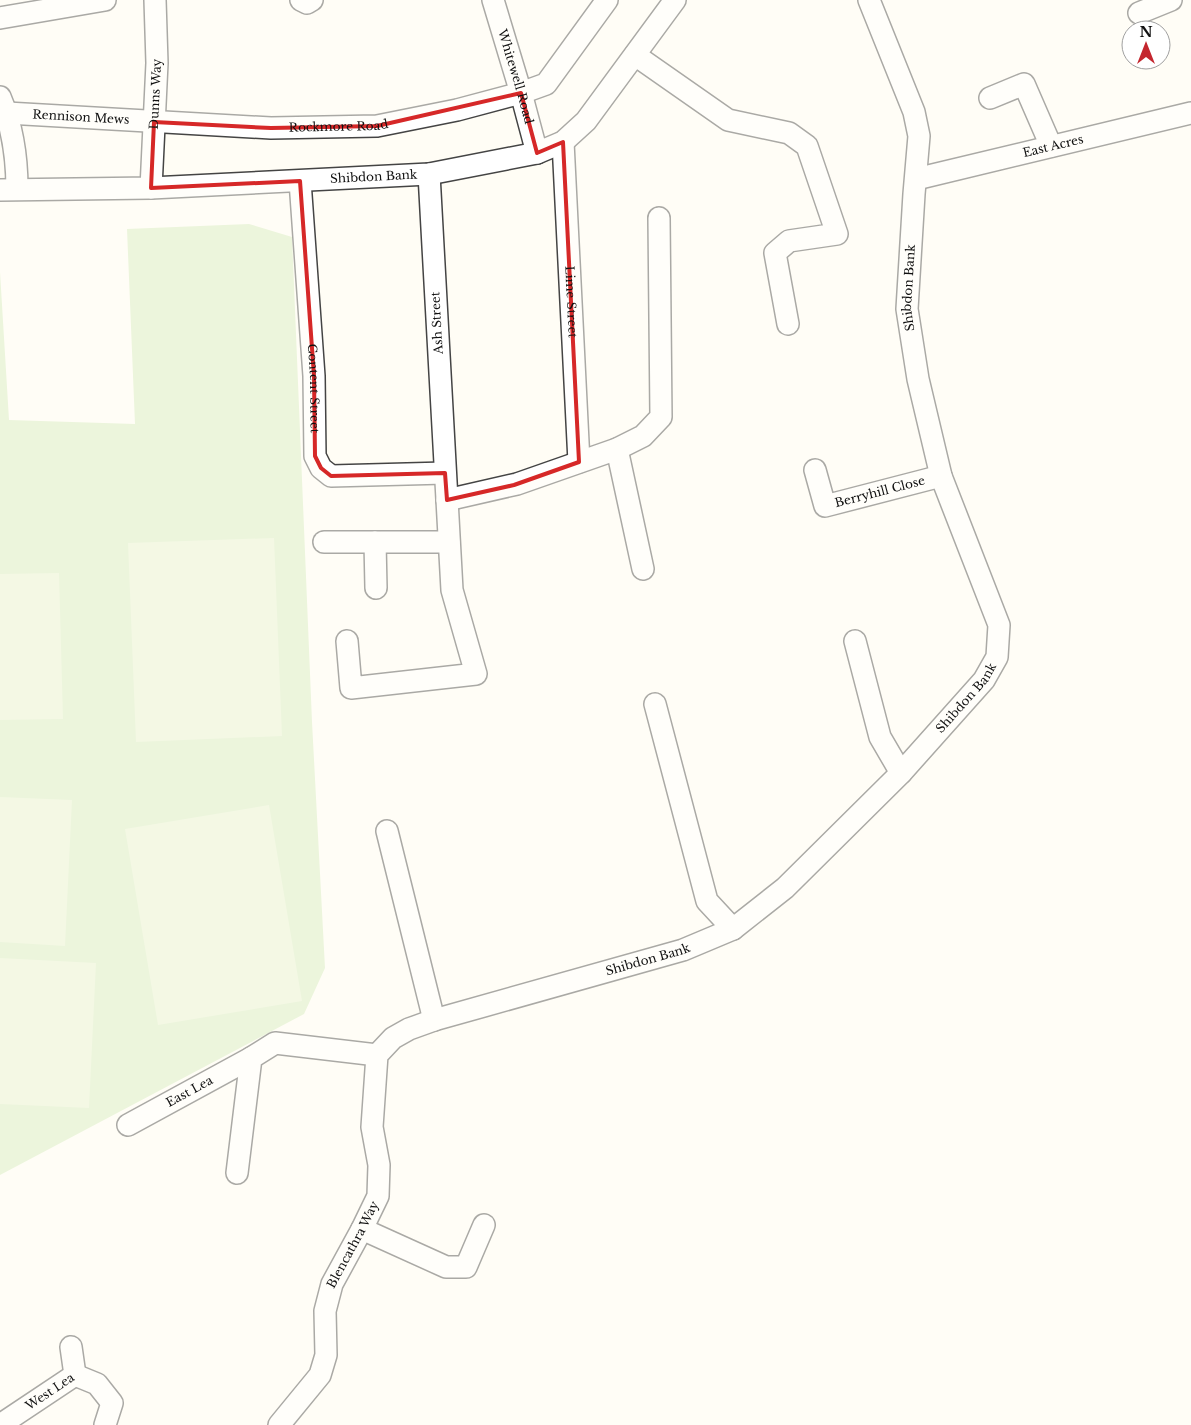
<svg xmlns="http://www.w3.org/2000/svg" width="1191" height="1425" viewBox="0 0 1191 1425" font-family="'Libre Baskerville',serif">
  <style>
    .green { fill: #d5ebbd }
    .pitch { fill: #e6f2cf }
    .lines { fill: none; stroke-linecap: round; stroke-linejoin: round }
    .minor-casing { stroke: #444; stroke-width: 24 }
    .minor { stroke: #fff; stroke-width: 21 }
    .marked { fill: none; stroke: #d62828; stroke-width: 4; stroke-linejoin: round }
    .labels { text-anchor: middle; stroke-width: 5; stroke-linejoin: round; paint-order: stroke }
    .street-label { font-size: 12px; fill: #111; stroke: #fff }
  </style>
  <rect width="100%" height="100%" fill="#fffdf5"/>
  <polygon class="green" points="249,224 292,237 312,722 325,968 304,1014 0,1175 0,272 9,420 135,424 127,229"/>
  <g class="pitch">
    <polygon points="274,538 282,736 136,742 128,543"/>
    <polygon points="59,573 63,719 0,720 0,574"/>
    <polygon points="0,797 72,800 65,946 0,942"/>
    <polygon points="269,805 302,1001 158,1025 125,829"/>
    <polygon points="0,958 96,963 89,1108 0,1104"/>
  </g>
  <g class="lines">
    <defs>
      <g id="minor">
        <polyline points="301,0 307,3 312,0"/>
        <path id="s1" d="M 493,0 L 521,93 L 537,153"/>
        <polyline points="1139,13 1171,0"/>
        <polyline points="0,18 105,0"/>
        <polyline points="635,55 728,120 789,133 807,146 837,234 789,241 775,253 788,324"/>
        <path d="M 0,97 C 12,125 17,158 17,189"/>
        <polyline points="990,98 1024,84 1051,146"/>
        <path id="s2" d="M 7,113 L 271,128 L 377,126 L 457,110 L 521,93 L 546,84 L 607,0"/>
        <path id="s3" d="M 563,142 L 579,462"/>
        <path id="s4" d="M 916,179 L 1191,113"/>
        <path id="s5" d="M 300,181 L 314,376 L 315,456 L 321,468 L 331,476 L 445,473"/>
        <path id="s6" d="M 151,188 L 157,63 L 155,0"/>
        <path id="s7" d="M 0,190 L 151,188 L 429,174 L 537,153 L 563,142 L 586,121 L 675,0"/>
        <polyline points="617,449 643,569"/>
        <path id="s8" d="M 815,470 L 825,506 L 941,476"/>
        <polyline points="447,500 517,484 617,449 643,436 661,417 659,218"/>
        <polyline points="324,542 449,542"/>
        <polyline points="375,542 376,588"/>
        <polyline points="347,641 351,688 476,674 452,590 429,174"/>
        <polyline points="855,641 880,737 901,773"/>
        <polyline points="655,704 707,901 733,929"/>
        <polyline points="387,831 434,1020"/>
        <path id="s9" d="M 128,1125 L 251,1058"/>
        <polyline points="237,1173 251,1058 275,1043 377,1055"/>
        <polyline points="362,1229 446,1267 466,1267 484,1225"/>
        <polyline points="75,1375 97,1384 112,1403 105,1425"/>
        <path id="s10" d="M 0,1425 L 75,1375 L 71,1347"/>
        <path id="s11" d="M 279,1425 L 320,1375 L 326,1355 L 325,1311 L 332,1284 L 362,1229 L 378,1196 L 379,1165 L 372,1127 L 377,1055 L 393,1038 L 409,1029 L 434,1020 L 683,950 L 733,929 L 785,888 L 901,773 L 984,680 L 997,657 L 999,625 L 941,476 L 918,379 L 907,309 L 914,194 L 919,136 L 914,112 L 869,0"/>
      </g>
    </defs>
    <use href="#minor" class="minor-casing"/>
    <use href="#minor" class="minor"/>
  </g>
  <path d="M0 0H1191V1425H0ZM 521,93 L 537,153 L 563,142 L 579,462 L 514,485 L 447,500 L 445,473 L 331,476 L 321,468 L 315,456 L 314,376 L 300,181 L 151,188 L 154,122 L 271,128 L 377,126 Z" fill="#fffdf5" fill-opacity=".55" fill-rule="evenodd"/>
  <path class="marked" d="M 521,93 L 537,153 L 563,142 L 579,462 L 514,485 L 447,500 L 445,473 L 331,476 L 321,468 L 315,456 L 314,376 L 300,181 L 151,188 L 154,122 L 271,128 L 377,126 Z"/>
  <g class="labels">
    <g class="street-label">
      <text dy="4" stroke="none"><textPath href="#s1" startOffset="80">Whitewell Road</textPath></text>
      <text dy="4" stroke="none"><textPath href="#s6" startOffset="94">Dunns Way</textPath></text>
      <text dy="4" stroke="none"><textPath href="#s2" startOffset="74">Rennison Mews</textPath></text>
      <text dy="4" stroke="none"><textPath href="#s2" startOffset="332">Rockmore Road</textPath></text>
      <text dy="4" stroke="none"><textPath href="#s4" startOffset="141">East Acres</textPath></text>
      <text dy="4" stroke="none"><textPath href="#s7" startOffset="374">Shibdon Bank</textPath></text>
      <text dy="4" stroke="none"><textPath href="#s11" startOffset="1544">Shibdon Bank</textPath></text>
      <text dy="4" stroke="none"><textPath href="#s3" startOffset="160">Lime Street</textPath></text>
      <text transform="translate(437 323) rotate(-93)" y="4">Ash Street</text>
      <text dy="4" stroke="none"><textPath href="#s5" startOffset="208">Content Street</textPath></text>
      <text dy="4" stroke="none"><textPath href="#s8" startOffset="94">Berryhill Close</textPath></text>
      <text dy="4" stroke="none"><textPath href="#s11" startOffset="1109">Shibdon Bank</textPath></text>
      <text dy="4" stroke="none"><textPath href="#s11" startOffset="689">Shibdon Bank</textPath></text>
      <text dy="4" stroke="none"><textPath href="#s9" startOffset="70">East Lea</textPath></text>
      <text dy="4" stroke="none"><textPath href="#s11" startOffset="202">Blencathra Way</textPath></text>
      <text dy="4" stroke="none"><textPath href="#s10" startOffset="60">West Lea</textPath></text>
    </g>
  </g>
  <g transform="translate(1146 45)"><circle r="24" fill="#ffffff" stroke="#a0a0a0"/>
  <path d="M0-4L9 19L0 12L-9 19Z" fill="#c4262e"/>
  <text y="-8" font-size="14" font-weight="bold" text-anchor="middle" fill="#111111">N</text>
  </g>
</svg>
